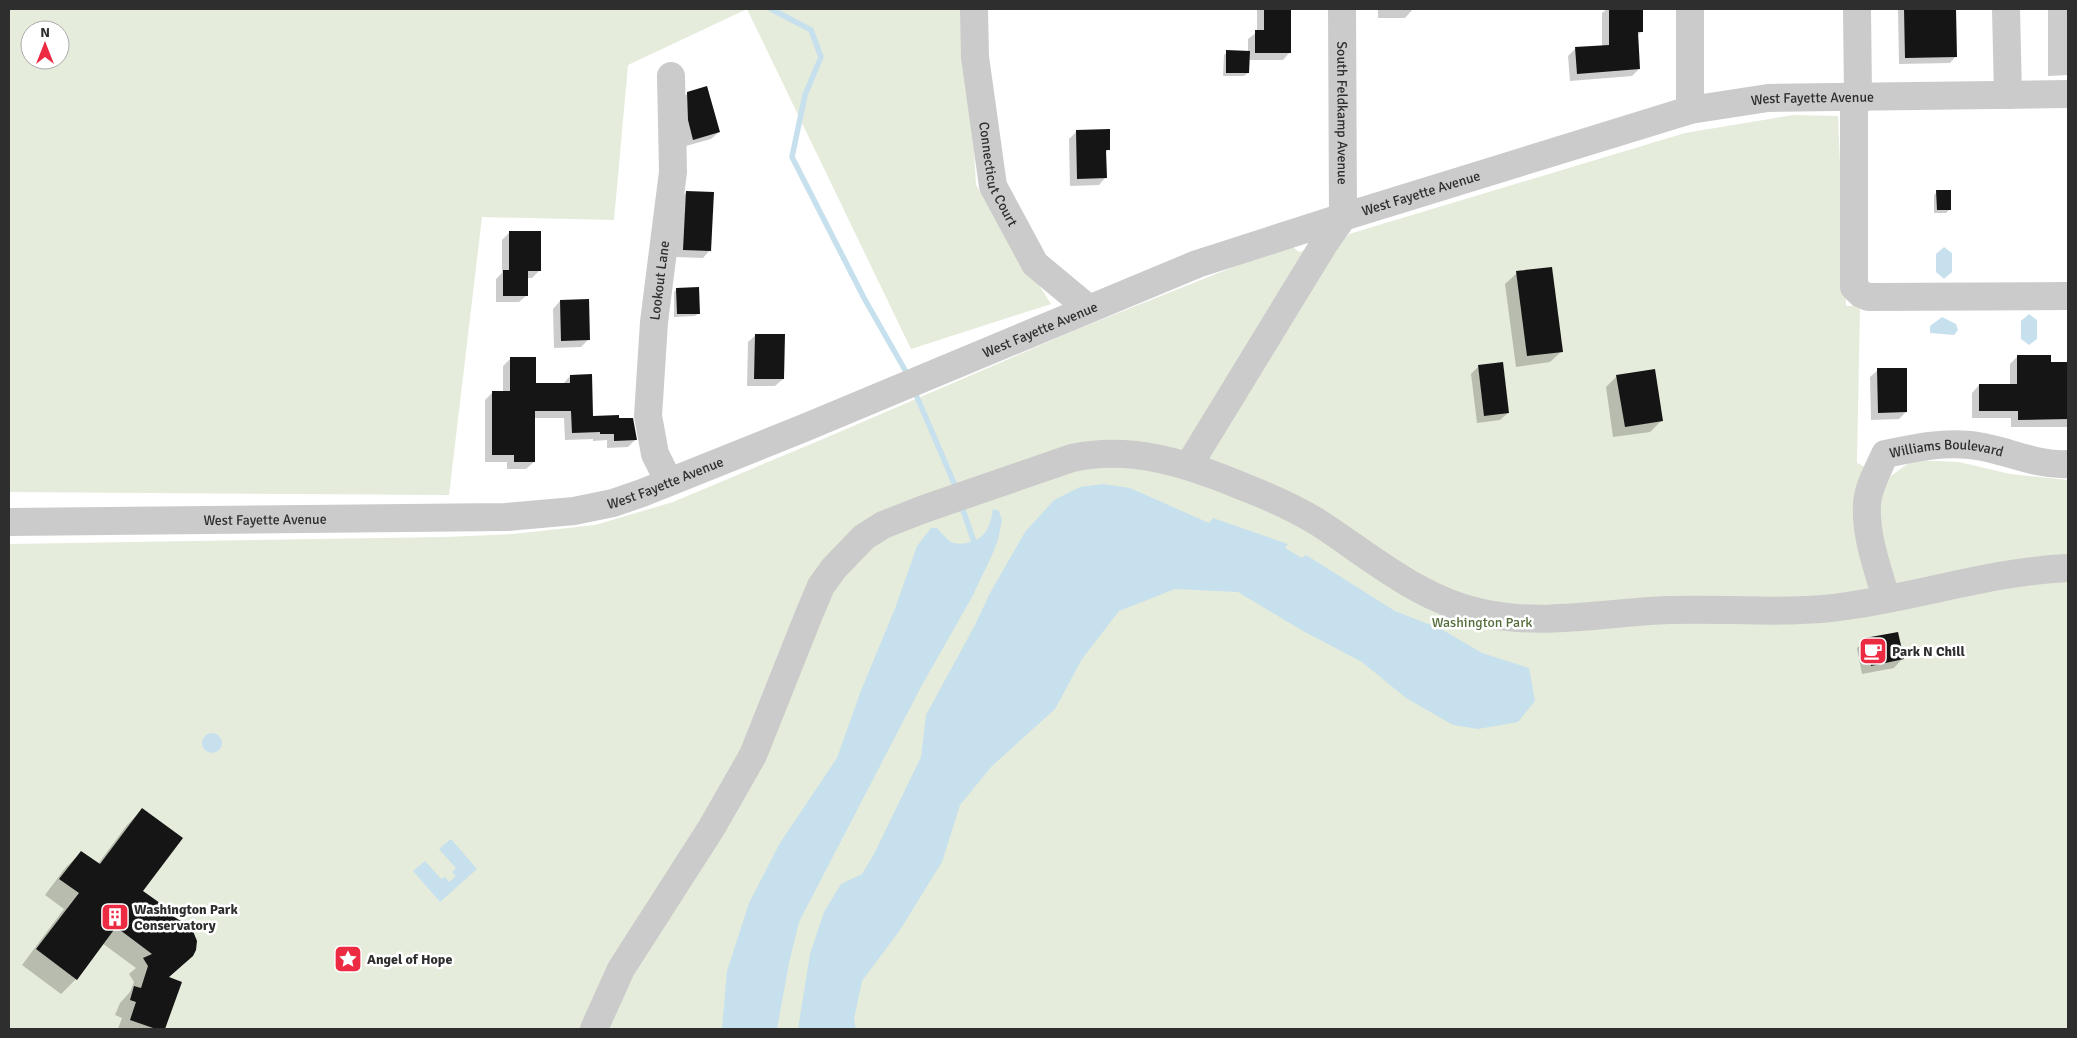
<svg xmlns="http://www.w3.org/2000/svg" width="2077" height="1038" viewBox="0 0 2077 1038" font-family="Signika,sans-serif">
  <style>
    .green { fill: #e5ecdb; fill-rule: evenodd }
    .water { fill: #c7e0ed }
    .shadow { fill: #0003 }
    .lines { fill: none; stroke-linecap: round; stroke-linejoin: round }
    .stream { stroke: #c7e0ed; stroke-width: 5.5 }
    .building { fill: #151515 }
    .minor { stroke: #cbcbcb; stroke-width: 28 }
    .labels { text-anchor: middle; stroke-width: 5; stroke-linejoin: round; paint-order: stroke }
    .street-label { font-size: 14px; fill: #2e2e2e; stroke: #fff }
    .park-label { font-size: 14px; fill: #546c3a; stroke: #fff }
    .poi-label { font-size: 14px; font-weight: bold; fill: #2e2e2e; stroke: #fff; text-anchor: start }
  </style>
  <rect width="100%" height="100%" fill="#fff"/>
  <g class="green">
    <path d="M 9,9 L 966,9 L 976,185 L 1051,304 L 911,349 L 747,9 L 628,65 L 614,220 L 482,217 L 449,495 L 9,492 ZM 30,30 L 60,30 L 60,60 L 30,60 Z"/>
    <polygon points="1793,115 1838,116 1846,306 1860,306 1857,463 1888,478 1913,460 1959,462 2010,474 2068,480 2068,1029 9,1029 9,544 445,537 513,534 595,525 673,502 823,439 1078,329 1246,262 1293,247 1299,252 1343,240 1349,234 1685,133"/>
  </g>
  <g class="water">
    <polygon points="1944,247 1952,253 1952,272 1944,279 1936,272 1936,254"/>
    <polygon points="2029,314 2037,320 2037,339 2029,345 2021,339 2021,321"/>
    <polygon points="1942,317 1956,324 1958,330 1954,335 1930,333 1930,326"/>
    <polygon points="1103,484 1130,488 1209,523 1213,518 1288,544 1285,548 1302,558 1306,555 1395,611 1441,629 1482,653 1529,668 1535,701 1518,722 1478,729 1453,725 1406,698 1362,662 1303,631 1238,592 1175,589 1119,611 1082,659 1055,709 992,766 960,805 942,862 900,930 862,981 854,1019 856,1029 798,1029 810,954 824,912 841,884 862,874 874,854 921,757 926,715 975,625 990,593 1025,532 1054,500 1080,487"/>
    <path d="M 993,509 L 999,511 L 1002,520 L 998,540 L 992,555 L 972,597 L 922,685 L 799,922 L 789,963 L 777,1029 L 722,1029 L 727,971 L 749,903 L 780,843 L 837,758 L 860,693 L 896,606 L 917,546 L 931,528 L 937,528 C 941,532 946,539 951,542 C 955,544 962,544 967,543 C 986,539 990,527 993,509 Z"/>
    <circle cx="212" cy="743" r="10"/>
    <polygon points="451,839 477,869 440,902 413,871 425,861 441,879 445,877 449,882 456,876 452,872 456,868 439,849"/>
  </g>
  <g class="shadow">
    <polygon points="1257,9 1290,9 1290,52 1283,60 1248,60 1248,73 1244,76 1223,76 1224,55 1227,52 1248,52 1248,39 1257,32"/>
    <polygon points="1378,9 1413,9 1405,18 1378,18"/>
    <polygon points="1607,9 1642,9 1642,31 1637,36 1639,69 1632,76 1570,81 1568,56 1575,49 1602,47 1602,13"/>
    <polygon points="1898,9 1955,9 1956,56 1950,63 1899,64"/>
    <polygon points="2048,9 2068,9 2068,75 2048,76"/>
    <polygon points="688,93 719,132 711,139 686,146 680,100"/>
    <polygon points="1076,132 1109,149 1105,153 1106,177 1099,185 1070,186 1069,139"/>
    <polygon points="687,192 710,250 703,258 676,257 679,199"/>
    <polygon points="1937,192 1950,209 1946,213 1934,213 1934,195"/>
    <polygon points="510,232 540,270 532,278 527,278 527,295 519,302 496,302 496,279 502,273 502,240"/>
    <polygon points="1517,273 1562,351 1550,362 1516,367 1505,284"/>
    <polygon points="677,289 699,313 695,316 674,317 674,292"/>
    <polygon points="560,301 588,340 581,347 554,348 553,309"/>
    <polygon points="756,335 783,379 775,386 747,386 748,342"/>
    <polygon points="2018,356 2050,363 2068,363 2068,427 2011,427 2011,418 1972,418 1972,393 1979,385 2010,385 2010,364"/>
    <polygon points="511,358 535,385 563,384 570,376 592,417 618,419 635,440 628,447 607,448 607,440 593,441 593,439 565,440 564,418 534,418 534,462 526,469 507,469 507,462 485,462 485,400 493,392 503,392 503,366"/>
    <polygon points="1478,367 1508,413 1500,420 1477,423 1471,374"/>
    <polygon points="1878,370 1906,412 1899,419 1871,420 1870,377"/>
    <polygon points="1617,376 1662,420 1650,432 1613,437 1606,387"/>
    <polygon points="1866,639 1902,659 1894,668 1862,674 1857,648"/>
    <polygon points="142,810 141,892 190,929 192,956 168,978 181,982 164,1029 118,1029 122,1018 115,1015 120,1003 130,992 134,982 129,974 136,968 102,943 76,979 61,994 22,965 64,909 45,895 66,867 82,852 98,864 127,825"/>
  </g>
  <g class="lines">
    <g class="stream">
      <polyline points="771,9 811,30 821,57 805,95 792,157 864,298 909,377"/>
      <polyline points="914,390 957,490"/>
      <polyline points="961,504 974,542"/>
    </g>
  </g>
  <g class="building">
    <polygon points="1264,9 1291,9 1291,53 1255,53 1255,30 1264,30"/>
    <polygon points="1609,9 1643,9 1643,32 1638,32 1640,69 1577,74 1575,47 1609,45"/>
    <polygon points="1904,9 1956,9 1957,57 1905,58"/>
    <polygon points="1226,50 1250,51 1249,73 1226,73"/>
    <polygon points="707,86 720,132 693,140 688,120 687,92"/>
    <polygon points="1110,129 1110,150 1106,150 1107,178 1077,179 1076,130"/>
    <polygon points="1936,190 1951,190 1951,210 1937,210"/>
    <polygon points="686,191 714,192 711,251 683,250"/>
    <polygon points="509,231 541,231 541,271 528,271 528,296 503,296 503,270 509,270"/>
    <polygon points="1552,267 1563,352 1527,356 1516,271"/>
    <polygon points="699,287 700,314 677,314 676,288"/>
    <polygon points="589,299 590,340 561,341 560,300"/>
    <polygon points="755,334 785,334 784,379 754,379"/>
    <polygon points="2017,355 2051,355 2051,362 2068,362 2068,419 2018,420 2018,411 1979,411 1979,384 2017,384"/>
    <polygon points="510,357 536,357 536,383 570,383 570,375 592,374 593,416 619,415 619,418 633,418 637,440 614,441 614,434 600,434 600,432 572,433 571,411 535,411 535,462 514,462 514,455 492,455 492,391 510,391"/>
    <polygon points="1503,362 1509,413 1484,416 1478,365"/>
    <polygon points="1877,368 1907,368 1907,412 1878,413"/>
    <polygon points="1655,369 1663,421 1625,427 1616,375"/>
    <polygon points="1898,632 1904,659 1871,666 1865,638"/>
    <polygon points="142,808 183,838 143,891 174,913 171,915 189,926 193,931 197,941 196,950 193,956 169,977 182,982 165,1029 156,1029 130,1020 136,1002 130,1000 134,986 141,988 148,966 143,958 152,954 116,927 77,980 36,949 79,893 59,879 81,851 100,864"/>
  </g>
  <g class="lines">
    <g class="minor">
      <path id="s1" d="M 974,9 L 975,57 L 993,186 L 1035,264 L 1088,308"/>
      <path id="s2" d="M 1342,9 L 1343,217"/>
      <polyline points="1857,9 1858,97 1854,110 1854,287 1861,294 1868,297 2068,296"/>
      <polyline points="2006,9 2008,95"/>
      <polyline points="1690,110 1690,9"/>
      <polyline points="1189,465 1324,244 1343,217"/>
      <path id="s3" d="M 669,482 L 655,454 L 648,416 L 654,322 L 673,172 L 671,76"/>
      <path id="s4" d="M 9,522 L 506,517 L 574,511 L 613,503 L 642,493 L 804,428 L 1197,264 L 1343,217 L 1690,110 L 1768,98 L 2068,94"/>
      <path id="s5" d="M 1886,598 C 1878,569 1865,536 1867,504 C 1868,487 1878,470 1885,454 C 1914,448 1940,442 1970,445 C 2003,448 2034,466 2068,464"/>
      <path d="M 594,1029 L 621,969 L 712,827 L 753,755 L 810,612 L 821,586 L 834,568 L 864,537 L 883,525 L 924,509 L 1072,458 C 1132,445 1189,464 1244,487 C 1270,497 1295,508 1319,523 C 1371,557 1420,600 1482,613 C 1537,625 1594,615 1649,611 C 1715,606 1782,616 1847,606 C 1921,596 1993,571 2068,568"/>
    </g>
  </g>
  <defs>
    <symbol id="cafe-square" viewBox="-11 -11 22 22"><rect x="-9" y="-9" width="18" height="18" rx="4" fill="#ec2a42" stroke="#fff"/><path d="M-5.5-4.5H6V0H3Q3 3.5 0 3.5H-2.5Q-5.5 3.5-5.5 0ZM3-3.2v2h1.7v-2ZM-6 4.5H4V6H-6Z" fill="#fff"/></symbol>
    <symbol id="building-square" viewBox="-11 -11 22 22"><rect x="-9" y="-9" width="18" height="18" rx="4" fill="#ec2a42" stroke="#fff"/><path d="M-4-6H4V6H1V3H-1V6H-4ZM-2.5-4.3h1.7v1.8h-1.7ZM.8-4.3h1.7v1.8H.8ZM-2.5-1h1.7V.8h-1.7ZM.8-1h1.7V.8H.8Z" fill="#fff"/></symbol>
    <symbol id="sight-square" viewBox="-11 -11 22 22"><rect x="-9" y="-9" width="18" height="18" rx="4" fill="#ec2a42" stroke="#fff"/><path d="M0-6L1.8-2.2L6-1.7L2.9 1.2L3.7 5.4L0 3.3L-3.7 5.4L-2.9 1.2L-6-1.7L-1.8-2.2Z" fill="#fff"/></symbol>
  </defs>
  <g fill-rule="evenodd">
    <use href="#cafe-square" x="1857" y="635" width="32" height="32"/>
    <use href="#building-square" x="99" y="901" width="32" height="32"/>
    <use href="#sight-square" x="332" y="943" width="32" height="32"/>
  </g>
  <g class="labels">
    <g class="street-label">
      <text dy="5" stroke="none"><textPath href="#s4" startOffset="1876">West Fayette Avenue</textPath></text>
      <text dy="5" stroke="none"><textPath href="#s2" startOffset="104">South Feldkamp Avenue</textPath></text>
      <text dy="5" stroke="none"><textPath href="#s1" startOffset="168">Connecticut Court</textPath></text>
      <text dy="5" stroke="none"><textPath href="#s4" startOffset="1471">West Fayette Avenue</textPath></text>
      <text dy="5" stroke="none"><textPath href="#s3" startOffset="206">Lookout Lane</textPath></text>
      <text dy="5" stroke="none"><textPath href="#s4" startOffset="1066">West Fayette Avenue</textPath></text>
      <text dy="5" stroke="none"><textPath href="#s5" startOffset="212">Williams Boulevard</textPath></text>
      <text dy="5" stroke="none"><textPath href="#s4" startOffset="661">West Fayette Avenue</textPath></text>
      <text dy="5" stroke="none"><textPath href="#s4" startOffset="256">West Fayette Avenue</textPath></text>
    </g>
    <g class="park-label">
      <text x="1482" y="627">Washington Park</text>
    </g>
    <g class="poi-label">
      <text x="1892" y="656">Park N Chill</text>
      <text x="134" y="914">Washington Park<tspan x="134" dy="16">Conservatory</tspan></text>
      <text x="367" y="964">Angel of Hope</text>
    </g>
  </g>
  <rect width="2077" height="1038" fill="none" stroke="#2e2e2e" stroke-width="20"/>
  <g transform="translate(45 45)"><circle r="24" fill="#ffffff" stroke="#ababab"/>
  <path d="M0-4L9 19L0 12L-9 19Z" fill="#ec2a42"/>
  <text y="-8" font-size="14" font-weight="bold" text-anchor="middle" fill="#2e2e2e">N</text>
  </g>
</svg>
